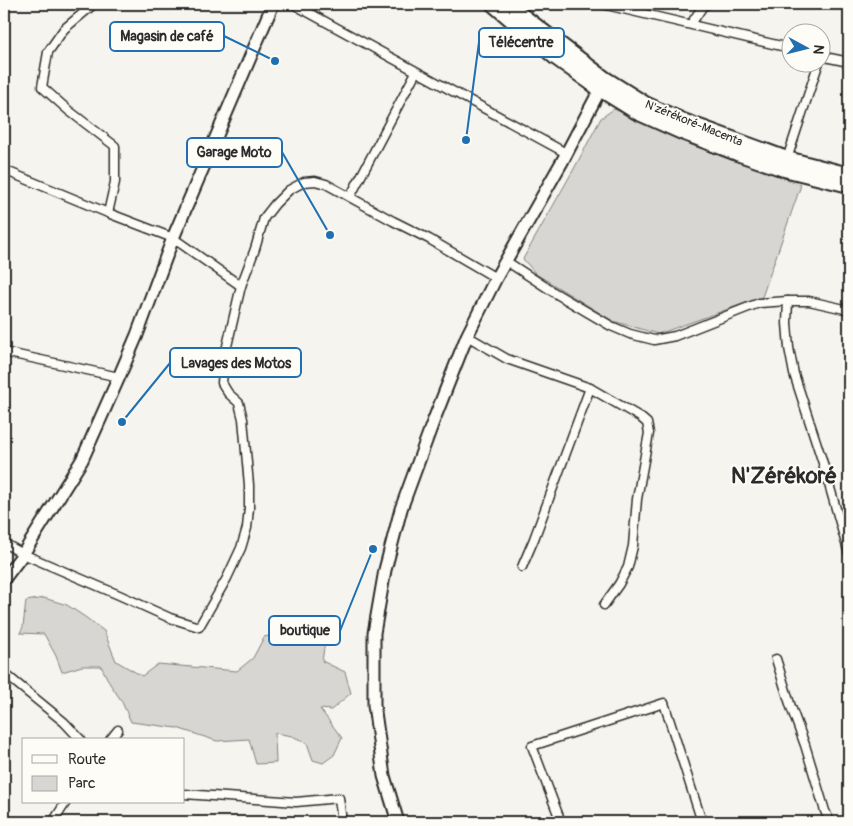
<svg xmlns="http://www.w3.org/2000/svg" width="853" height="826" viewBox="0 0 853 826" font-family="Pangolin,sans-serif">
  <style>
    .green { fill: #d7d6d2; stroke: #81807e }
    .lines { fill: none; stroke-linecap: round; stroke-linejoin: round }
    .street-casing { stroke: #2b2b2b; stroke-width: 11 }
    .secondary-casing { stroke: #2b2b2b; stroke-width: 15 }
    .highway-casing { stroke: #2b2b2b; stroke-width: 18 }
    .street { stroke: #fdfcf7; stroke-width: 8 }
    .secondary { stroke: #fdfcf7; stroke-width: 11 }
    .highway { stroke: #fdfcf7; stroke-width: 14 }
    .labels { text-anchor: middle; stroke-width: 4; stroke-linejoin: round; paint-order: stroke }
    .street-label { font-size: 12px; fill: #2b2b2b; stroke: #fdfcf7 }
    .town-label { font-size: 22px; font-weight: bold; fill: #2b2b2b; stroke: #fdfcf7 }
    .leader { fill: none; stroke: #1f6fb2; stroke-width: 2 }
    .callout-dot { fill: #1f6fb2; stroke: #fdfcf7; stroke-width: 2 }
    .callout { fill: #fdfcf7; stroke: #1f6fb2; stroke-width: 2 }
    .callout-label { font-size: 14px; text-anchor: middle; font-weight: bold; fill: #2b2b2b }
  </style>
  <rect width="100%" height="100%" fill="#f5f4ef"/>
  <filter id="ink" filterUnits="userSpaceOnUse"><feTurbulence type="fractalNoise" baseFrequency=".02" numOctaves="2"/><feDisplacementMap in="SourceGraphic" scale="10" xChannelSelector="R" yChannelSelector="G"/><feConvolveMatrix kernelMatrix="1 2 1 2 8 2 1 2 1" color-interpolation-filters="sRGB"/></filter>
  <g filter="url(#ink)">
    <g class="green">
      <polygon points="614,109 801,185 762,297 658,334 613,321 536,274 523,259 575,167 601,118"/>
      <polygon points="44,598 67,605 85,617 104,631 116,661 142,676 158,664 237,671 253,658 264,637 308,627 325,642 322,661 345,672 351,693 331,710 320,709 342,738 334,755 323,763 313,760 307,743 292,736 275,733 276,763 256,764 249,739 217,741 177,728 131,722 121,700 110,684 101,666 82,666 62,672 56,656 44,634 20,633 23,627 26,601"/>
    </g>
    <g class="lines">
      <defs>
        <g id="street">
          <polyline points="94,4 64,29 48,52 42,87 68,110 115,146 115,182 108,213"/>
          <polyline points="293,4 566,153"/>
          <polyline points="602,4 790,48"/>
          <polyline points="691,24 703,6 707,4"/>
          <polyline points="820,56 849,62"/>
          <polyline points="786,162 819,62"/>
          <polyline points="4,170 108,213 173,238 241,286"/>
          <polyline points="350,197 416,72"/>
          <polyline points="506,261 555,293 611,326 630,334 654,340 675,336 759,303 788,301 809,301 849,310"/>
          <polyline points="788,301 787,323 789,348 794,374 822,460 849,554"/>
          <polyline points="467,336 507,359 590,388 640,417 647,423 649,433 637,499 633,546 628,567 619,584 604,605"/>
          <polyline points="4,352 119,377"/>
          <polyline points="4,543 23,554 119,595 170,618 199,627 227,578 241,548 247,528 249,508 249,485 243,419 239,403 228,393 222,383 224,359 241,286 255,249 264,218 275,204 289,190 304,182 315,181 326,184 393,221 429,239 496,278"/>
          <polyline points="522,567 534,539 590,388"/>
          <polyline points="776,659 791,707 805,745 825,811 830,822"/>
          <polyline points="4,673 64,722 81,740"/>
          <polyline points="110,740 118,730"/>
          <polyline points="184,794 296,802 339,798 342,822"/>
          <polyline points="53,822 66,802"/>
          <polyline points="561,822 532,746 664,703 702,822"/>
        </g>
        <g id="secondary">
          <polyline points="4,579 23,554 82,460 119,377 137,335 173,238 273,4"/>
          <polyline points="398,822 384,776 374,705 374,633 385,570 401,509 433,422 467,336 496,278 563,160 604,82"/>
        </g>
        <g id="highway">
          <polyline points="493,4 555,57 600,89 637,112 682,132 737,153 784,169 849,185"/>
          <polyline points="507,4 605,79 645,104 683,121 787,159 849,175"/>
        </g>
      </defs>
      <use href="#street" class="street-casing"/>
      <use href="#secondary" class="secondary-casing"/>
      <use href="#highway" class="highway-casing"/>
      <use href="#street" class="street"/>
      <use href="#secondary" class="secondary"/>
      <use href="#highway" class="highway"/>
    </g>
  </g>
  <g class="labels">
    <g class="street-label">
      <text transform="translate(694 123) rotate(22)" y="4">N'zérékoré-Macenta</text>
    </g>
    <g class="town-label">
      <text x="784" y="483">N'Zérékoré</text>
    </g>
  </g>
  <path class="leader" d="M275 61L224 36M466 140L479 42M330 235L282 152M122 422L170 363M373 549L340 631"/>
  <g class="callout-dot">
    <circle cx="275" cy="61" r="5"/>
    <circle cx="466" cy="140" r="5"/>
    <circle cx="330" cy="235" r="5"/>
    <circle cx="122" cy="422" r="5"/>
    <circle cx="373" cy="549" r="5"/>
  </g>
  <g class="callout">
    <rect x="110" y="22" width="114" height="29" rx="5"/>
    <rect x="479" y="28" width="85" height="29" rx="5"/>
    <rect x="187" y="138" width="95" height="29" rx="5"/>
    <rect x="170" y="348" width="131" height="29" rx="5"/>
    <rect x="269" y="616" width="71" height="29" rx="5"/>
  </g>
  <g class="callout-label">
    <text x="167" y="41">Magasin de café</text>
    <text x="521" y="47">Télécentre</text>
    <text x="234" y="157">Garage Moto</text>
    <text x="236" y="368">Lavages des Motos</text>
    <text x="305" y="635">boutique</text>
  </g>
  <rect width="853" height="826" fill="none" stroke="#fdfcf7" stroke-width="20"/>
  <rect x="10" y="10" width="833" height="806" fill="none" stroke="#2b2b2b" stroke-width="2" filter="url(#ink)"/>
  <rect x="22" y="738" width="162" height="65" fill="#fdfcf7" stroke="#a9a8a5"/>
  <rect x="32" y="755" width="25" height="8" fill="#fdfcf7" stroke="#a9a8a5"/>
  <text x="68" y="764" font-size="15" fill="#2b2b2b">Route</text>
  <rect x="32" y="776" width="25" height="15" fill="#d7d6d2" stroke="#a9a8a5"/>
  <text x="68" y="788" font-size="15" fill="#2b2b2b">Parc</text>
  <g transform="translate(806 48) rotate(97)"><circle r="24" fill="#fdfcf7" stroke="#a9a8a5"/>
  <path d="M0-4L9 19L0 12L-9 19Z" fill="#1f6fb2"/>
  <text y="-8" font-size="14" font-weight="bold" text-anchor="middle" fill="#2b2b2b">N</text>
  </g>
</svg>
